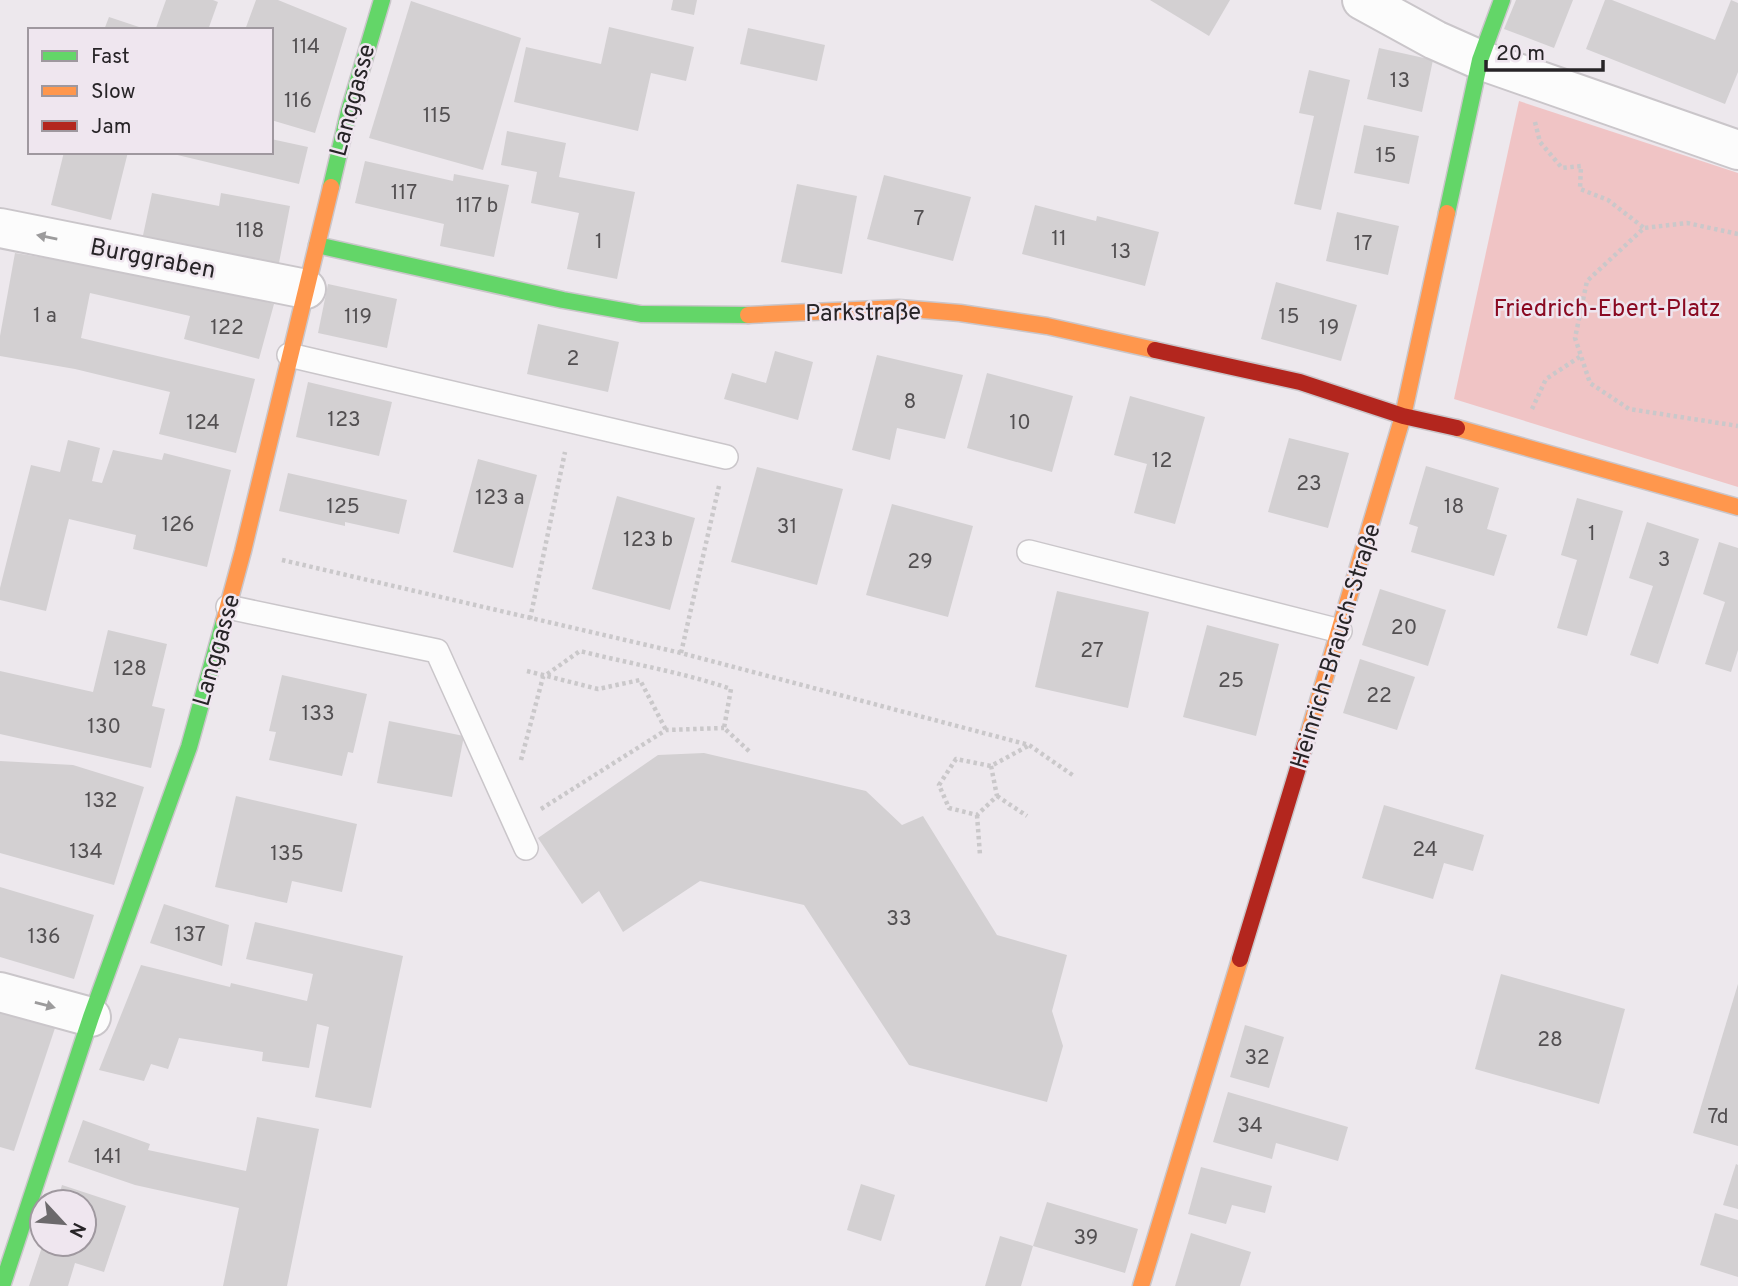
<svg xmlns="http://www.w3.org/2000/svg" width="1738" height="1286" viewBox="0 0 1738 1286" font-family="Overpass,sans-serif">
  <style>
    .green { fill: #f0c4c5 }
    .building { fill: #d3d0d2 }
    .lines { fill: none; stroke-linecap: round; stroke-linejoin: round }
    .lane-casing { stroke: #cac6ca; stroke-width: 26 }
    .street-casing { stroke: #cac6ca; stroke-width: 42 }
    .fast-casing { stroke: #cac6ca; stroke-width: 19 }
    .slow-casing { stroke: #cac6ca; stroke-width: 19 }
    .jam-casing { stroke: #cac6ca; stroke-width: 19 }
    .path { stroke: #cac8ca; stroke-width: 4.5; stroke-dasharray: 3.5 3.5; stroke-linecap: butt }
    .lane { stroke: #fcfcfc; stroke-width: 23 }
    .street { stroke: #fcfcfc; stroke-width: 38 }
    .fast { stroke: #63d668; stroke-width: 16 }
    .slow { stroke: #ff974d; stroke-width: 16 }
    .jam { stroke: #b3261e; stroke-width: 16 }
    .oneway { fill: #9c9b9c }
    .labels { text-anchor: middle; stroke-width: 5; stroke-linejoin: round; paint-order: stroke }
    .number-label { font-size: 21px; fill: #535052 }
    .street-label { font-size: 24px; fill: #272427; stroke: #efe6ef }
    .park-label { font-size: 24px; fill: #8a0921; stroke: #efe6ef }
  </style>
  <rect width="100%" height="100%" fill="#ede8ed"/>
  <polygon class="green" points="1519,101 1738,173 1738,487 1454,399"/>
  <g class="building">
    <polygon points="166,0 213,0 218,2 208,30 161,30 156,28"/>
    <polygon points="256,0 278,0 347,28 315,133 271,120 271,30 245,30"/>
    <polygon points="673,0 697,0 694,15 671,10"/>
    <polygon points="1150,0 1230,0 1209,36"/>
    <polygon points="1516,0 1573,0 1554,48 1504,29"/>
    <polygon points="1605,0 1612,0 1715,40 1731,0 1738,3 1738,72 1725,104 1586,49"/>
    <polygon points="411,1 521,38 483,170 369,138"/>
    <polygon points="109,17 145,29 145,30 104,30"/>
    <polygon points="609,27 694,47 686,81 651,73 638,131 514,102 526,47 601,64"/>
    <polygon points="748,28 825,45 817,81 740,64"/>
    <polygon points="1379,48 1433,60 1422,112 1367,99"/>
    <polygon points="1309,70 1350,80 1321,210 1294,204 1314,116 1299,113"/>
    <polygon points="1364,125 1419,136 1409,184 1354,173"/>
    <polygon points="507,131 566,143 559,177 635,192 617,279 567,269 579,213 531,203 537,172 501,165"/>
    <polygon points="271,139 308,147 299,184 169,153 271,152"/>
    <polygon points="64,152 128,152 111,220 51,205"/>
    <polygon points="365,161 453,181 454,174 509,185 494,257 440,246 444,224 355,203"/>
    <polygon points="884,175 971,197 953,261 867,239"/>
    <polygon points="797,184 857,196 842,274 781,262"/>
    <polygon points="152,193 219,206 221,193 290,206 278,268 142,240"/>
    <polygon points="1035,205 1096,221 1097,216 1159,232 1145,286 1022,254"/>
    <polygon points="1337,212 1399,226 1388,275 1326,261"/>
    <polygon points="15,253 199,283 274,304 259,359 184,339 190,316 90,293 81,338 255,379 236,453 159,434 170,392 75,369 0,356 0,336"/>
    <polygon points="1276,282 1357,305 1341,361 1261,339"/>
    <polygon points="328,284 397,299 387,348 318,333"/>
    <polygon points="538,324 619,342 608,392 527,374"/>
    <polygon points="775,351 813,362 798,420 724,399 732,373 766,383"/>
    <polygon points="877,355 963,375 945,439 897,428 890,460 852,450"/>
    <polygon points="987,373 1073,396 1052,472 967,448"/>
    <polygon points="308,382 392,402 379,456 296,437"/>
    <polygon points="1130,396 1205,417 1175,524 1134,513 1147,464 1114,455"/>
    <polygon points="1289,438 1349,453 1328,528 1268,512"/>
    <polygon points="68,440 100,448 92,481 102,483 113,450 162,460 164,453 231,470 207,567 133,549 136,535 69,519 46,611 0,600 0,588 31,465 60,472"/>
    <polygon points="478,459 537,475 513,568 453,552"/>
    <polygon points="1426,466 1499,488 1487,529 1507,535 1494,576 1411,552 1418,527 1409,524"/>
    <polygon points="757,467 843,489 817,585 731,562"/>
    <polygon points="288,473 407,500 399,534 345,522 345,526 279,511"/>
    <polygon points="617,496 695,518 670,610 592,589"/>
    <polygon points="1577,498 1623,511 1587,636 1557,628 1577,560 1561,555"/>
    <polygon points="892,504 973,526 948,617 866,595"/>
    <polygon points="1647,522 1699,539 1658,664 1630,655 1653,586 1629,578"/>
    <polygon points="1719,542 1738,548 1738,650 1731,672 1705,664 1725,602 1703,594"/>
    <polygon points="1380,589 1446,610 1428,666 1362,645"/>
    <polygon points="1057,591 1149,612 1128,708 1035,687"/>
    <polygon points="1207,625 1279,644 1256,736 1183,717"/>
    <polygon points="108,630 167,644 152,706 165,709 151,768 0,734 0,671 93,692"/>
    <polygon points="1360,659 1415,677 1397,730 1343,713"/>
    <polygon points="282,675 367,694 353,753 348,752 342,776 269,760 276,732 269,731"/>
    <polygon points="389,721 464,736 452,797 377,783"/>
    <polygon points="704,753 866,791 902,825 923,816 997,935 1067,955 1052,1011 1063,1046 1047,1102 909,1065 804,905 700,881 623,932 599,891 582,904 538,838 658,755"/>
    <polygon points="0,761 73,765 144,787 114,885 0,853"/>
    <polygon points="236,796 357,824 342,892 292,881 287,903 215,887"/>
    <polygon points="1384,805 1484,835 1473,871 1444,863 1433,899 1362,878"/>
    <polygon points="0,887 94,915 74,979 0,957"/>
    <polygon points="164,904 229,925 222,966 150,943"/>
    <polygon points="255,922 403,956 371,1108 315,1097 329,1027 317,1024 309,1068 262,1061 263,1052 179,1038 168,1069 151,1064 144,1081 99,1070 141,965 230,987 231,983 307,1001 313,974 246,959"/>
    <polygon points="1501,974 1625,1009 1599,1104 1475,1069"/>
    <polygon points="1738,984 1738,1146 1693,1133"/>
    <polygon points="0,1007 56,1025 14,1151 0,1147"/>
    <polygon points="1245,1025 1284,1037 1269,1088 1230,1077"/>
    <polygon points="1228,1092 1348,1127 1338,1161 1276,1143 1272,1159 1213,1142"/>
    <polygon points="257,1117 319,1129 287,1286 223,1286 239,1208 135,1185 68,1162 83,1120 150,1144 148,1150 246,1171"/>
    <polygon points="1736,1164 1738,1165 1738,1209 1723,1205"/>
    <polygon points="1201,1167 1272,1186 1265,1213 1232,1205 1226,1224 1188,1214"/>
    <polygon points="861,1184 895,1195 881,1241 847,1230"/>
    <polygon points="62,1185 126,1206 104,1272 75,1263 68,1286 29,1286 43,1244 84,1244 84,1202 57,1202"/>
    <polygon points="1047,1202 1138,1229 1125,1273 1033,1246 1021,1286 985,1286 1000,1236 1033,1246"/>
    <polygon points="1715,1213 1738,1220 1738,1277 1700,1265"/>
    <polygon points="1191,1233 1251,1252 1240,1286 1175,1286"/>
  </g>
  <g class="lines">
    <defs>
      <g id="lane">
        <polyline points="289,355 726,457"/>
        <polyline points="1029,552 1340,631"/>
        <polyline points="228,607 437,651 526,848"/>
      </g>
      <g id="street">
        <polyline points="1362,0 1435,40 1480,60 1738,150"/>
        <polyline points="0,228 306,289"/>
        <polyline points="0,992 91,1017"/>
      </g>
      <g id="fast">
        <polyline points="331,187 349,111 382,0"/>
        <polyline points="1447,213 1480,60 1502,0"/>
        <polyline points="317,245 563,300 641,314 748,315"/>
        <polyline points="2,1286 91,1017 189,747 224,621"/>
      </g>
      <g id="slow">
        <polyline points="748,315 899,308 960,313 1047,326 1155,350"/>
        <polyline points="1457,428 1738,507"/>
        <polyline points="224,621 243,551 331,187"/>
        <polyline points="1305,745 1403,416 1447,213"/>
        <polyline points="1141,1286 1240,959"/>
      </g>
      <g id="jam">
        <polyline points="1155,350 1300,382 1403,416 1457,428"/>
        <polyline points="1240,959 1305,745"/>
      </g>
    </defs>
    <use href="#lane" class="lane-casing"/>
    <use href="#street" class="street-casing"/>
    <use href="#fast" class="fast-casing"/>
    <use href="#slow" class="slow-casing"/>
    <use href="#jam" class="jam-casing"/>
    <g class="path">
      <polyline points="1535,122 1540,142 1562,168 1581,166 1580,189 1608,200 1644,228"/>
      <polyline points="1738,234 1687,223 1644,228 1587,281 1575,338 1590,383 1629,409 1738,426"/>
      <polyline points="1532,409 1546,379 1581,356"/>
      <polyline points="282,560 681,653 1029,745 1074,776"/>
      <polyline points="530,619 565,452"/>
      <polyline points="681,653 719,486"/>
      <polyline points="527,671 598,689 640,680 666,730"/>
      <path d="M 521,760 L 543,677 L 580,651 C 631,664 682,672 731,689 L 724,728 L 750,752"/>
      <polyline points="991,766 997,796 977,815 949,808 939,785 956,759 991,766 1028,746"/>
      <polyline points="997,796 1027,816"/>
      <polyline points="541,809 666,730 724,728"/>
      <polyline points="977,815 980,855"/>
    </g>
    <use href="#lane" class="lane"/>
    <use href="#street" class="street"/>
    <use href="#fast" class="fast"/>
    <use href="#slow" class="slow"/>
    <use href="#jam" class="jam"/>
  </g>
  <defs><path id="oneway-solid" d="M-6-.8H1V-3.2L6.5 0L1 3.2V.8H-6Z" transform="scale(1.75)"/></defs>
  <g class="oneway">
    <use href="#oneway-solid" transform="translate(47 237) rotate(-169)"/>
    <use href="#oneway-solid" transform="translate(45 1005) rotate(15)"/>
  </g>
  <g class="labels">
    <g class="number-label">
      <text x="306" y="53">114</text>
      <text x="1400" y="87">13</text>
      <text x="298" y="107">116</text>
      <text x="437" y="122">115</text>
      <text x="1386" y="162">15</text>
      <text x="404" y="199">117</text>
      <text x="477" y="212">117 b</text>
      <text x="919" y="225">7</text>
      <text x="250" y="237">118</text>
      <text x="1059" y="245">11</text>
      <text x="599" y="248">1</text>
      <text x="1363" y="250">17</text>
      <text x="1121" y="258">13</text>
      <text x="45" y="322">1 a</text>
      <text x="358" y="323">119</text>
      <text x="1289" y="323">15</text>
      <text x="227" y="334">122</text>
      <text x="1329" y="334">19</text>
      <text x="573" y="365">2</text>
      <text x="910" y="408">8</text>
      <text x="344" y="426">123</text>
      <text x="203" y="429">124</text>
      <text x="1020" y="429">10</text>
      <text x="1162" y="467">12</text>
      <text x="1309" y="490">23</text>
      <text x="500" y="504">123 a</text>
      <text x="343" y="513">125</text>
      <text x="1454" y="513">18</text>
      <text x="178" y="531">126</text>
      <text x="787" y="533">31</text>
      <text x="1592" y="540">1</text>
      <text x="648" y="546">123 b</text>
      <text x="1664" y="566">3</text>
      <text x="920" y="568">29</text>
      <text x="1404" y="634">20</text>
      <text x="1092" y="657">27</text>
      <text x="130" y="675">128</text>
      <text x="1231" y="687">25</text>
      <text x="1379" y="702">22</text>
      <text x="318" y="720">133</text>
      <text x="104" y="733">130</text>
      <text x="101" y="807">132</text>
      <text x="1425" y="856">24</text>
      <text x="86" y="858">134</text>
      <text x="287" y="860">135</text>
      <text x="899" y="925">33</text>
      <text x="190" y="941">137</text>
      <text x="44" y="943">136</text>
      <text x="1550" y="1046">28</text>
      <text x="1257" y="1064">32</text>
      <text x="1718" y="1123">7d</text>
      <text x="1250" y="1132">34</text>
      <text x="108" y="1163">141</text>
      <text x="1086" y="1244">39</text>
    </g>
    <g class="street-label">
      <text transform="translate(352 100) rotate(-75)" y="8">Langgasse</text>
      <text transform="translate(153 258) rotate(11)" y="8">Burggraben</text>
      <text transform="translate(863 312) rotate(-1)" y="8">Parkstraße</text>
      <text transform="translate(1335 646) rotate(-73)" y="8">Heinrich-Brauch-Straße</text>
      <text transform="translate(216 650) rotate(-74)" y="8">Langgasse</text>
    </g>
    <g class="park-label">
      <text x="1607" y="316">Friedrich-Ebert-Platz</text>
    </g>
  </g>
  <rect x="28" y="28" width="245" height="126" fill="#efe6ef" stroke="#9f989f" stroke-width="2"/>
  <rect x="42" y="51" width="35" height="10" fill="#63d668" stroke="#9f989f" stroke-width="2"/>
  <text x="91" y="63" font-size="21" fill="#272427">Fast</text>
  <rect x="42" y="86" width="35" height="10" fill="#ff974d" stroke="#9f989f" stroke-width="2"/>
  <text x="91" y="98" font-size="21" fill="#272427">Slow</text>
  <rect x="42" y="121" width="35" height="10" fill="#b3261e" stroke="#9f989f" stroke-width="2"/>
  <text x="91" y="133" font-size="21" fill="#272427">Jam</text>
  <g transform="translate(63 1223) rotate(116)"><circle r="33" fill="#efe6ef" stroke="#9f989f" stroke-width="2"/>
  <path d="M0-5L12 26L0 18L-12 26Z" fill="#6c696c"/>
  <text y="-10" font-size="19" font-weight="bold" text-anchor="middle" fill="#272427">N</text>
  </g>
  <path d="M1486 60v10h117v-10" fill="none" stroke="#272427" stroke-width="3.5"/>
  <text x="1496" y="60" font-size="21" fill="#272427" stroke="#efe6ef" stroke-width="5" paint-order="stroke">20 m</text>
</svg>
